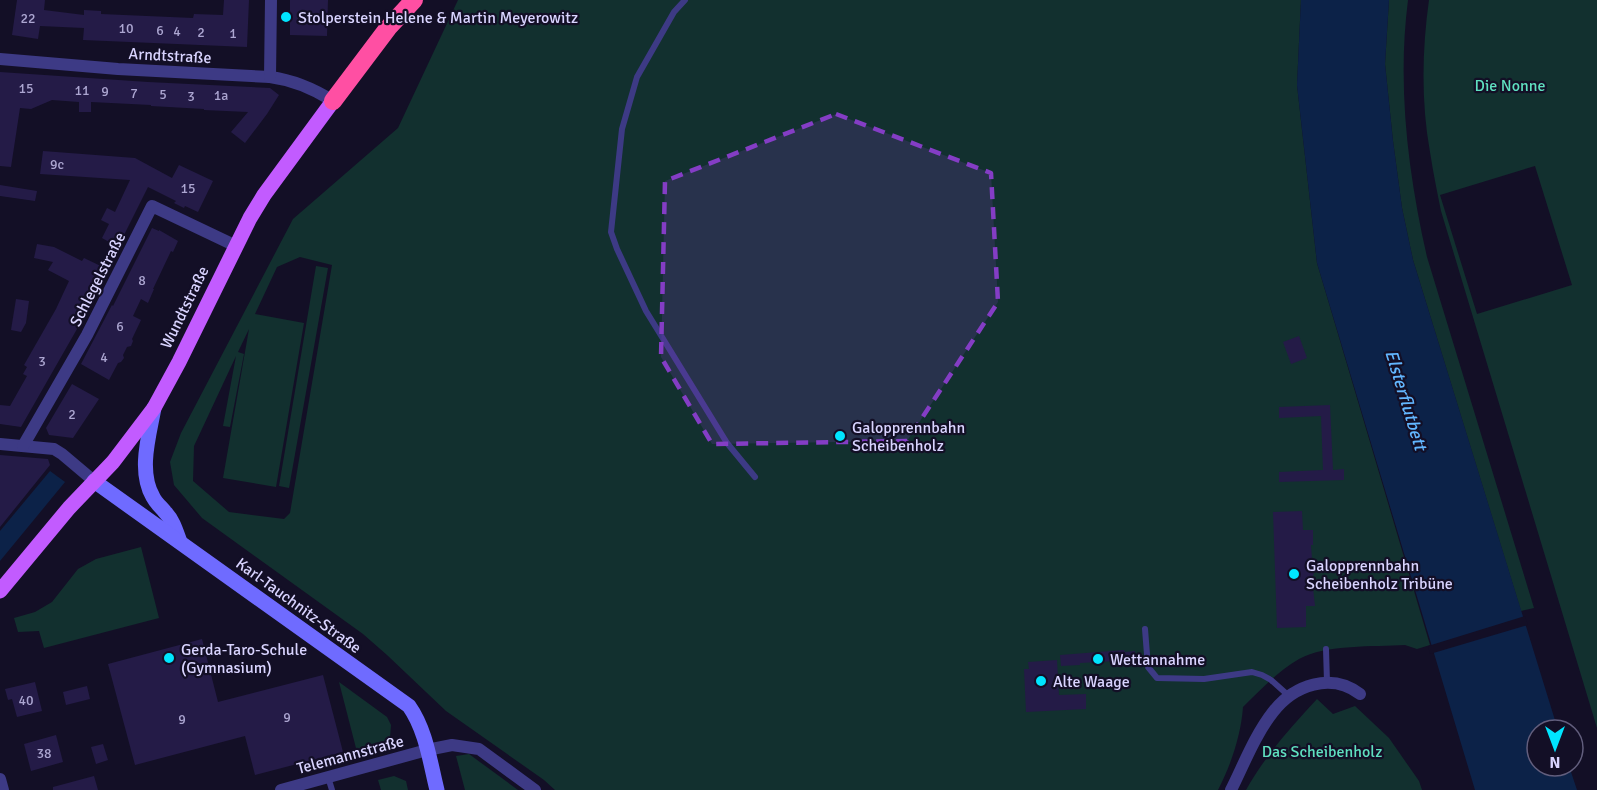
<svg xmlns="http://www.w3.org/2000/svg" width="1597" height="790" viewBox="0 0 1597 790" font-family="Signika,sans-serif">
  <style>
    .green { fill: #12302f; fill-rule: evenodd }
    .water { fill: #0c2248 }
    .pier { fill: #130f26 }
    .building { fill: #241b47 }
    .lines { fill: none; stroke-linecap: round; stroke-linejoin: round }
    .lane { stroke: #3d3a85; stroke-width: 6 }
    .street { stroke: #3d3a85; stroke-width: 12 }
    .secondary { stroke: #6f6bff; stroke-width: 15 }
    .primary { stroke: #c25bff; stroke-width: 15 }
    .highway { stroke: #ff4fa3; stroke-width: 18 }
    .marked { fill: #843dc5; fill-opacity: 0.2; stroke: #843dc5; stroke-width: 4.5; stroke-dasharray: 12 8; stroke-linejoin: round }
    .poi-dot { fill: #00e5ff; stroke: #130f26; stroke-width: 2 }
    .labels { text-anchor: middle; stroke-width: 4.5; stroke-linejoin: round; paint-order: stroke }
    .number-label { font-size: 14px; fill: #aca6d1 }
    .poi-label { font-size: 16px; fill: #d9d4ff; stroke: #130f26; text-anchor: start }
    .street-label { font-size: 16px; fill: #d9d4ff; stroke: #130f26 }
    .park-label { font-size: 16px; fill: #5fe0c0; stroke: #130f26 }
    .water-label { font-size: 18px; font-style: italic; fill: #62b6ff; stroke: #130f26 }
  </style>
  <rect width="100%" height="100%" fill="#130f26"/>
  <g class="green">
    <path d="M 458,0 L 1301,0 L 1297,85 L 1317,263 L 1430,645 L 1417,649 L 1405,645 C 1374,647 1326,644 1299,659 C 1278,671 1260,690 1243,707 C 1241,735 1231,765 1218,790 L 555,790 L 544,780 L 446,711 L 387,655 L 363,634 L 202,518 L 174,485 L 170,462 L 181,433 L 293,219 L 398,128 ZM 300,257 L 332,265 L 290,513 L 284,519 L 229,512 L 193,481 L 194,446 L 236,356 L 223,426 L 230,427 L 244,354 L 238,352 L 249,329 L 223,478 L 276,487 L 304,323 L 255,314 L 277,267 Z"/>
    <path d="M 1389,0 L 1408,0 C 1397,86 1408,173 1427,257 L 1534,608 L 1521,611 L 1413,260 L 1402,208 L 1393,141 L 1385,64 Z"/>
    <path d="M 1429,0 L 1597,0 L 1597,728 L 1441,211 C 1437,191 1433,172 1430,152 C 1421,102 1422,50 1429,0 ZM 1535,166 L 1572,285 L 1477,314 L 1440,195 Z"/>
    <polygon points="316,266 328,268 289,488 279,486"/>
    <polygon points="141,547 159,618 44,648 39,631 18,632 14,618 35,612 52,602 78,569 96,559"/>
    <polygon points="339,682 387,717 391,725 390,739 381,745 357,752"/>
    <path d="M 1317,699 L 1333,714 L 1355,706 L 1389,738 L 1419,781 L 1422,790 L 1246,790 C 1265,756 1290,728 1317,699 Z"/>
    <polygon points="469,754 518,790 465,790 456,756"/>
    <polygon points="394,776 406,781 408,790 381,790 378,780"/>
  </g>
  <g class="water">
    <polygon points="1301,0 1389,0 1385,64 1393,141 1402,208 1413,260 1558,730 1537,730 1537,766 1569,766 1577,790 1475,790 1317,263 1297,85"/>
    <polygon points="50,471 65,482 0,561 0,531"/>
  </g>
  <polygon class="pier" points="1525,616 1528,625 1430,654 1428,646"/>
  <g class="building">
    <polygon points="17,0 45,0 44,10 84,15 84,10 101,11 101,14 193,18 194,14 223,15 224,0 249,0 247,47 83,40 84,28 40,26 38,39 12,35"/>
    <polygon points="290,0 328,0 327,36 290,35"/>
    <polygon points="0,72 148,82 270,88 279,95 267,114 245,143 231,132 248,112 204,110 204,109 151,106 151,105 91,102 91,112 79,112 79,102 52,100 31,109 20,108 11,167 0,166"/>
    <polygon points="43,151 135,158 172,178 179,165 213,181 198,212 185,206 184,208 174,203 176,201 148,187 118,247 102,238 109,224 101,220 107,208 115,212 130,180 40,174"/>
    <polygon points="0,185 37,191 35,201 0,196"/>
    <polygon points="152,228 159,231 159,230 178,241 173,252 171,251 153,289 154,289 148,303 141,299 133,316 141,320 132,339 133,341 131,346 127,347 123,355 124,358 121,362 118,363 109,380 81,364 112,305 113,306"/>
    <polygon points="37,244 54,247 82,261 84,258 107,269 77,329 21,427 0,424 0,405 10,406 27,376 23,374 27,367 24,365 56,309 69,281 48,270 53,262 34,258"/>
    <polygon points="16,299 29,301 26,323 21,332 11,330"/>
    <polygon points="1299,336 1307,358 1291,364 1283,342"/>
    <polygon points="72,384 99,399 73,438 49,435 46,428"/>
    <polygon points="1330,405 1333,470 1344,469 1344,480 1279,482 1279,472 1323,470 1321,416 1279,418 1279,407"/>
    <polygon points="0,455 48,459 50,465 0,527"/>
    <polygon points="1302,511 1303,530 1313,530 1313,545 1311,545 1312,559 1315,569 1312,579 1315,606 1306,606 1306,627 1277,628 1273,512"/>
    <polygon points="202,639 218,702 323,675 343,752 255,775 245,736 135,765 108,664"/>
    <polygon points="1124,650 1125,652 1135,651 1136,664 1116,667 1116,661 1080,663 1080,665 1061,666 1060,655"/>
    <polygon points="1057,660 1059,695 1086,694 1086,709 1026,712 1024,669 1029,669 1028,662"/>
    <polygon points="35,682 42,711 17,717 12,699 8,700 5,689"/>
    <polygon points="87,686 90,699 66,705 63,692"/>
    <polygon points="56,735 63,762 31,771 24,744"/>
    <polygon points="103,744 108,760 96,764 91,747"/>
    <polygon points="94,776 98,790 53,790 53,787"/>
  </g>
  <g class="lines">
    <g class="lane">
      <polyline points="685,0 674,12 637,77 622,129 611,232 617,249 646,311 727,443 755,477"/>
      <polyline points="1145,629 1148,667 1157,678 1204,679 1252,672 1262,675 1271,680 1289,696"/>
      <polyline points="1326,649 1327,682"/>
      <polyline points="328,777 332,790"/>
    </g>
    <g class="street">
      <path d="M 0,59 L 118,69 L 270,77 C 293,80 314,89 333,101"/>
      <polyline points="270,77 271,0"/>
      <polyline points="0,444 54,449 62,454 94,481"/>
      <polyline points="23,446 87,335 152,206 236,246"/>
      <polyline points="0,779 3,790"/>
      <polyline points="281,790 427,750 452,745 479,749 535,790"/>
      <path d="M 1231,790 C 1244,764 1255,735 1273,712 C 1294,685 1331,672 1360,694"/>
    </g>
    <g class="secondary">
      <path d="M 154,408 C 149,436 138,471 153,497 C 156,503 161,507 165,512 C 173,520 176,531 180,542"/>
      <path d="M 94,481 L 409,706 C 426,730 430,762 437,790"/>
    </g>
    <polyline class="primary" points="0,591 69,508 113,462 154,408 179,362 250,218 264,195 333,101"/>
    <polyline class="highway" points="333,101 388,28 414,0"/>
  </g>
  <path class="marked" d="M 836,114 L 991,173 L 998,302 L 907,441 L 712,444 L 661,357 L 665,181 Z"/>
  <g class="poi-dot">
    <circle cx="286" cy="17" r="6"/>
    <circle cx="840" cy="436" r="6"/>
    <circle cx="1294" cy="574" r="6"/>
    <circle cx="169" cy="658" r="6"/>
    <circle cx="1098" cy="659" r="6"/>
    <circle cx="1041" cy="681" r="6"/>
  </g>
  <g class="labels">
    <g class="number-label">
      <text x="28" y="23">22</text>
      <text x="126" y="33">10</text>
      <text x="160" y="35">6</text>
      <text x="177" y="36">4</text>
      <text x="201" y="37">2</text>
      <text x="233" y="38">1</text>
      <text x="26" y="93">15</text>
      <text x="82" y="95">11</text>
      <text x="105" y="96">9</text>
      <text x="134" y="98">7</text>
      <text x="163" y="99">5</text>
      <text x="221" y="100">1a</text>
      <text x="191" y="101">3</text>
      <text x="57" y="169">9c</text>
      <text x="188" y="193">15</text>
      <text x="142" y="285">8</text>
      <text x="120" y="331">6</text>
      <text x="104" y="362">4</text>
      <text x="42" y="366">3</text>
      <text x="72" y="419">2</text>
      <text x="26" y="705">40</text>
      <text x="287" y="722">9</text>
      <text x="182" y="724">9</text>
      <text x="44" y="758">38</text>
    </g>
    <g class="poi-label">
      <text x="298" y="23">Stolperstein Helene &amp; Martin Meyerowitz</text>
      <text x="852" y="433">Galopprennbahn<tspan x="852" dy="18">Scheibenholz</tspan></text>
      <text x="1306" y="571">Galopprennbahn<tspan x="1306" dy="18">Scheibenholz Tribüne</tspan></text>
      <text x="181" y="655">Gerda-Taro-Schule<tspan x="181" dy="18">(Gymnasium)</tspan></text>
      <text x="1110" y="665">Wettannahme</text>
      <text x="1053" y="687">Alte Waage</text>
    </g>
    <g class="street-label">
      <text transform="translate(170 55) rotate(3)" y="6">Arndtstraße</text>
      <text transform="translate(97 279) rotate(-63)" y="6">Schlegelstraße</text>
      <text transform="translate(184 307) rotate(-64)" y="6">Wundtstraße</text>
      <text transform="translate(299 605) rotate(36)" y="6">Karl-Tauchnitz-Straße</text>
      <text transform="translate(350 754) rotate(-15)" y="6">Telemannstraße</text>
    </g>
    <g class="park-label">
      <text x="1510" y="91">Die Nonne</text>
      <text x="1322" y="757">Das Scheibenholz</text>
    </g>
    <g class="water-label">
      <text transform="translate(1406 400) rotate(73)" y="6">Elsterflutbett</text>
    </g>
  </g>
  <g transform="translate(1555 748) rotate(180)"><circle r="28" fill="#130f26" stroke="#625e7d" stroke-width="1.5"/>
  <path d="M0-4.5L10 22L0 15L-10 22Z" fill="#00e5ff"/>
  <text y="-9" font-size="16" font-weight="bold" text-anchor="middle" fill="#d9d4ff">N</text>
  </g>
</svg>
